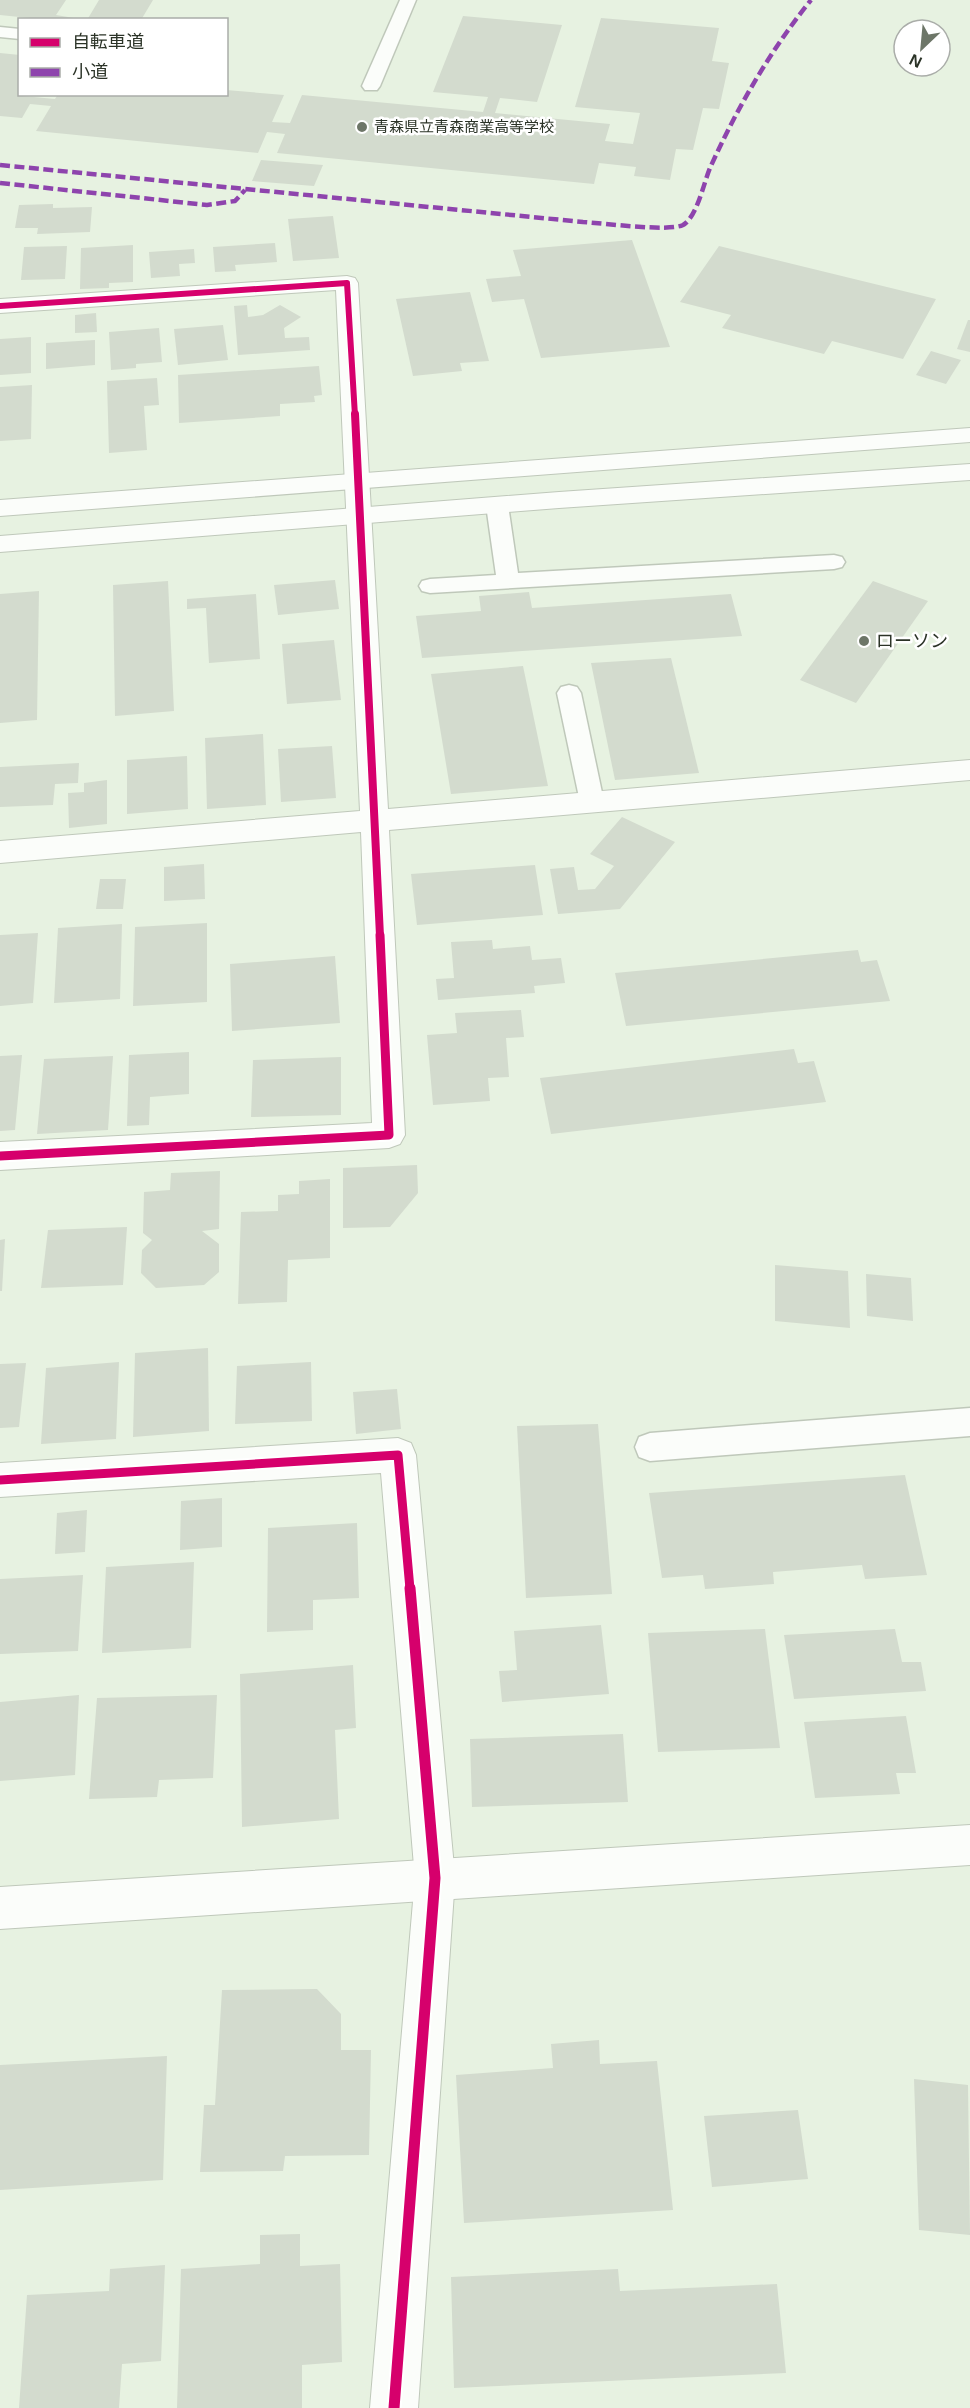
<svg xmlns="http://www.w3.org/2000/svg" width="970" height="2408" viewBox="0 0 970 2408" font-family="Helvetica,'Noto Sans JP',sans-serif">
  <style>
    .building { fill: #d3dbce }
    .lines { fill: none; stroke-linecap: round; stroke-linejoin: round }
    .service-casing { stroke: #bfc8ba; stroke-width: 3 }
    .minor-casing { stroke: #bfc8ba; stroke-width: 2 }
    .tertiary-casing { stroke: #bfc8ba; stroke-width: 2 }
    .service { fill: #fbfdfa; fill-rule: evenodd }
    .minor { fill: #fbfdfa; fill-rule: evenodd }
    .tertiary { fill: #fbfdfa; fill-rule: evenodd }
    .quiet { stroke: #8e44ad; stroke-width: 4.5; stroke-dasharray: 10 4.5; stroke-linecap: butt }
    .cycleway-far3-casing { stroke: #fff; stroke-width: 8 }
    .cycleway-far2-casing { stroke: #fff; stroke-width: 10 }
    .cycleway-far1-casing { stroke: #fff; stroke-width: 13 }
    .cycleway-casing { stroke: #fff; stroke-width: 15 }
    .cycleway-far3 { stroke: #d6006c; stroke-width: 6 }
    .cycleway-far2 { stroke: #d6006c; stroke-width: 8 }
    .cycleway-far1 { stroke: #d6006c; stroke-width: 9 }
    .cycleway { stroke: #d6006c; stroke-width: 11 }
    .poi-dot { fill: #6d7668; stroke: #fff; stroke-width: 2 }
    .labels { text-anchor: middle; stroke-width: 5; stroke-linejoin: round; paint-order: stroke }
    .far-poi-label { font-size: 15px; fill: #2b3327; stroke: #fff; text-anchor: start }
    .poi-label { font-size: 18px; fill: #2b3327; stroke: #fff; text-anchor: start }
  </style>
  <rect width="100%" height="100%" fill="#e7f2e1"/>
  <g class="building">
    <polygon points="0,0 66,0 56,15 86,20 49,20 0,15"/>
    <polygon points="99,0 153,0 141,20 87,20"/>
    <polygon points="463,16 562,25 537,102 500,98 495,113 610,124 605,141 633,144 640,113 575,107 601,18 719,28 712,61 729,63 719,109 703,108 693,150 676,149 670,180 634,176 636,167 599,163 594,184 277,153 285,134 267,132 258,153 36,131 51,106 30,104 22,118 0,116 0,53 20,55 20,94 23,96 55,99 58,94 226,94 226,90 284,95 272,122 290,123 302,95 483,112 488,97 433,92"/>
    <polygon points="261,160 323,165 314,186 252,181"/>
    <polygon points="53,204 53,208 92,207 90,232 37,234 38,228 15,228 19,205"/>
    <polygon points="333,216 339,258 293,261 288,219"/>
    <polygon points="632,240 670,347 541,358 524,299 492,302 486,279 521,276 513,250"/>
    <polygon points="275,243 277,262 235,265 236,271 215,272 213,247"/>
    <polygon points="133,245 133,282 109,283 109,288 80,289 81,248"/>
    <polygon points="67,246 65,279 21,280 24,247"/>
    <polygon points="719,246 936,299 903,359 832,341 824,354 722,328 731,315 680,302"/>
    <polygon points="194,249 195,263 179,264 180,276 151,278 149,252"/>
    <polygon points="470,292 489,361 460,363 462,371 413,376 396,299"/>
    <polygon points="247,305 248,317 263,315 280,305 301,317 284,328 285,338 309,337 310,350 238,355 234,306"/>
    <polygon points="96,313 97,332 75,333 75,315"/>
    <polygon points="968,320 970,320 970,352 957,349"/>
    <polygon points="223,325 228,360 178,365 174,329"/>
    <polygon points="159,328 162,362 136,364 136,368 111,370 109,332"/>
    <polygon points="31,337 31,373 0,375 0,339"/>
    <polygon points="95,340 95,365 46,369 46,343"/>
    <polygon points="931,351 961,360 946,384 916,375"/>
    <polygon points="319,366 322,395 314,396 315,402 280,404 280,416 179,423 178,375"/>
    <polygon points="157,378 159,405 144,406 147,450 109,453 107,381"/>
    <polygon points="32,385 31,439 0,441 0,387"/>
    <polygon points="335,580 339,609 278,615 274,585"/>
    <polygon points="168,581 174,711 115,716 113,585"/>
    <polygon points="873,581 928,601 856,703 800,680"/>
    <polygon points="39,591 37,720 0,723 0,594"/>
    <polygon points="529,592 532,608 731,594 742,636 422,658 416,616 481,611 479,596"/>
    <polygon points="256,594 260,659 209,663 206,608 187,609 187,599"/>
    <polygon points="334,640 341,700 287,704 282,644"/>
    <polygon points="671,658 699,773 615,780 591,663"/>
    <polygon points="523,666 548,786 451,794 431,674"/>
    <polygon points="263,734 266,805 207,809 205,738"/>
    <polygon points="332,746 336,798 281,802 278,749"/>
    <polygon points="187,756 188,809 127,814 127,760"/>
    <polygon points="79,763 78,783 55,784 53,805 0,807 0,767"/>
    <polygon points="107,780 107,824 69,828 68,793 84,792 84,783"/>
    <polygon points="622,817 675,842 620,909 558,914 550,869 574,867 578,890 595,889 614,866 590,854"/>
    <polygon points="204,864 205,899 164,901 164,867"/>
    <polygon points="535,865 543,915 417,925 411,874"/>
    <polygon points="100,879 126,879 123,909 96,909"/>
    <polygon points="207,923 207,1002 133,1006 135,927"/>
    <polygon points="122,924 120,999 54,1003 58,928"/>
    <polygon points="38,933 33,1003 0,1006 0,935"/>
    <polygon points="492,940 493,949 530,946 532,960 561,958 565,983 534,986 535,993 438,1000 436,979 454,978 451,942"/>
    <polygon points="858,950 861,962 877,960 890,1001 626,1026 615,973"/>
    <polygon points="335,956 340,1023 232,1031 230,964"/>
    <polygon points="521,1010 524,1037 506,1038 509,1077 488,1078 490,1101 433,1105 427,1035 457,1033 455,1013"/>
    <polygon points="794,1049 798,1063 814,1061 826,1102 551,1134 540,1078"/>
    <polygon points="189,1052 189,1094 150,1097 149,1125 127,1126 129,1055"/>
    <polygon points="22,1055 15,1130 0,1131 0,1056"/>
    <polygon points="113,1056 108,1130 37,1134 44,1059"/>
    <polygon points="341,1057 341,1115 251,1117 253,1060"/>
    <polygon points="417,1165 418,1193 390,1227 343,1228 343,1168"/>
    <polygon points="220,1171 219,1229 202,1231 219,1244 219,1272 204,1285 156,1288 141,1273 142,1250 152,1240 143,1233 144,1192 170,1190 171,1173"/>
    <polygon points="330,1179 330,1258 288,1260 287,1302 238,1304 241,1212 278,1211 278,1195 299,1194 299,1181"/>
    <polygon points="127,1227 123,1285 41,1288 48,1230"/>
    <polygon points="5,1239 2,1291 0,1291 0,1240"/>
    <polygon points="775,1265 848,1271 850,1328 775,1321"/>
    <polygon points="866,1274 911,1278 913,1321 867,1316"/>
    <polygon points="208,1348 209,1431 133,1437 135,1353"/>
    <polygon points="119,1362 116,1439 41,1444 46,1368"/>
    <polygon points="311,1362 312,1421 235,1424 237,1366"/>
    <polygon points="26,1363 19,1427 0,1428 0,1364"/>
    <polygon points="397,1389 401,1429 356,1434 353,1392"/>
    <polygon points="598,1424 612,1594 526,1598 517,1426"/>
    <polygon points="905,1475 927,1575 865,1579 862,1565 773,1572 774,1584 705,1589 703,1575 662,1578 649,1493"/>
    <polygon points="222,1498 222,1547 180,1550 181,1501"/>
    <polygon points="87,1510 85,1552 55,1554 57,1513"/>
    <polygon points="357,1523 359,1598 313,1600 313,1630 267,1632 268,1528"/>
    <polygon points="194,1562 191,1648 102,1653 106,1567"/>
    <polygon points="83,1575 78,1651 0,1654 0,1579"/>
    <polygon points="601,1625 609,1694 502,1702 499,1671 517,1670 514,1631"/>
    <polygon points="765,1629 780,1748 658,1752 648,1633"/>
    <polygon points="895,1629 902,1662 921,1662 926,1691 794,1699 784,1635"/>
    <polygon points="353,1665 356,1728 335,1730 339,1819 242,1827 240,1674"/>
    <polygon points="79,1695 75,1775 0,1781 0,1702"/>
    <polygon points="217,1695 213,1778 159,1780 157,1797 89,1799 97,1698"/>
    <polygon points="906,1716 916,1773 896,1773 900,1794 815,1798 804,1722"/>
    <polygon points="623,1734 628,1802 472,1807 470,1739"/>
    <polygon points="317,1989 341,2014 341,2050 371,2050 369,2155 285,2156 283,2171 200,2172 204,2105 215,2105 222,1990"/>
    <polygon points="599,2040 600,2064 657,2061 673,2210 464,2223 456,2075 553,2068 551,2044"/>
    <polygon points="167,2056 163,2180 0,2190 0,2065"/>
    <polygon points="914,2079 968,2085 970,2235 919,2230"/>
    <polygon points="798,2110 808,2179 712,2187 704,2116"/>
    <polygon points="300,2234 300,2266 340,2264 342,2362 302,2365 302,2408 177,2408 181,2269 260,2264 260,2235"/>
    <polygon points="165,2265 161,2361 122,2364 119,2408 19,2408 27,2295 109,2291 110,2269"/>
    <polygon points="618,2269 620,2291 777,2284 786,2373 454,2388 451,2277"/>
  </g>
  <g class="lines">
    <defs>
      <g id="service">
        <polygon points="400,0 416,0 380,86 377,90 365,90 362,86"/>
        <polygon points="0,27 20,29 20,39 0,37"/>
        <polygon points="497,498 505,500 508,505 518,573 834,555 842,557 845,562 842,567 834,569 430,593 422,591 419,586 422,581 430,579 496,575 486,505 489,500"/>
        <polygon points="569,685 577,687 581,693 604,802 601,808 592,811 583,808 580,802 557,693 561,687"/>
        <polygon points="970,1408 970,1436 650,1461 639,1457 635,1447 639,1437 650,1433"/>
      </g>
      <g id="minor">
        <polygon points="347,276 355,278 358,283 388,809 970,760 970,780 389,830 405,1135 400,1144 389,1148 0,1170 0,1142 372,1123 361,832 0,863 0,841 360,811 336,290 0,313 0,299"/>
        <polygon points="398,1438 411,1443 416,1455 455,1878 418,2408 370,2408 415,1878 381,1473 0,1497 0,1463"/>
      </g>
      <g id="tertiary">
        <polygon points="970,428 970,442 0,516 0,500"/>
        <polygon points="970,464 970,480 559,508 0,552 0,536 559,492"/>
        <polygon points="970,1825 970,1865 0,1929 0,1887"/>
      </g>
    </defs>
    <use href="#service" class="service-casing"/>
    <use href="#minor" class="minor-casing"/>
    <use href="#tertiary" class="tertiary-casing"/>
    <use href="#service" class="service"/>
    <use href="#minor" class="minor"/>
    <use href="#tertiary" class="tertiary"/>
    <g class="quiet">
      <path d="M 0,165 L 583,222 C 602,223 669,232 683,225 C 697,217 704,182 710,168 C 737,108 770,51 811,0"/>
      <polyline points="0,183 207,205 235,201 245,190"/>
    </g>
    <defs>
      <polyline id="cycleway-far3" points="0,306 347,283 355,416"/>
      <polyline id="cycleway-far2" points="355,414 380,936"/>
      <g id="cycleway-far1">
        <polyline points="0,1156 389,1135 380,935"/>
        <polyline points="0,1480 398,1455 410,1589"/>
      </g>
      <polyline id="cycleway" points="394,2408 435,1878 410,1588"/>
    </defs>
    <use href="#cycleway-far3" class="cycleway-far3-casing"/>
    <use href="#cycleway-far2" class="cycleway-far2-casing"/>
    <use href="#cycleway-far1" class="cycleway-far1-casing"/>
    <use href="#cycleway" class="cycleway-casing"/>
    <use href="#cycleway-far3" class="cycleway-far3"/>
    <use href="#cycleway-far2" class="cycleway-far2"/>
    <use href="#cycleway-far1" class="cycleway-far1"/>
    <use href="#cycleway" class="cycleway"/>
  </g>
  <g class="poi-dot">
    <circle cx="362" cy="127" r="6"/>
    <circle cx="864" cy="641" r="6"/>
  </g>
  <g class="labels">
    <g class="far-poi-label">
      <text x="374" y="132">青森県立青森商業高等学校</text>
    </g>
    <g class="poi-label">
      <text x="876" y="647">ローソン</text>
    </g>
  </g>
  <rect x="18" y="18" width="210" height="78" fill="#ffffff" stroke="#aaada9" stroke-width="1.5"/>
  <rect x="30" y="38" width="30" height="9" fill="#d6006c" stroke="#aaada9" stroke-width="1.5"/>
  <text x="72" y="48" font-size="18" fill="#2b3327">自転車道</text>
  <rect x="30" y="68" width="30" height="9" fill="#8e44ad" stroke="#aaada9" stroke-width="1.5"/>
  <text x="72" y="78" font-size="18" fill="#2b3327">小道</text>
  <g transform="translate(922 48) rotate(206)"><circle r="28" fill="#ffffff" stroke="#aaada9" stroke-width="1.5"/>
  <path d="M0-4.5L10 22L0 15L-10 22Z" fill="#6d7668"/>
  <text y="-9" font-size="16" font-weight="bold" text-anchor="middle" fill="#2b3327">N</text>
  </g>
</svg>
